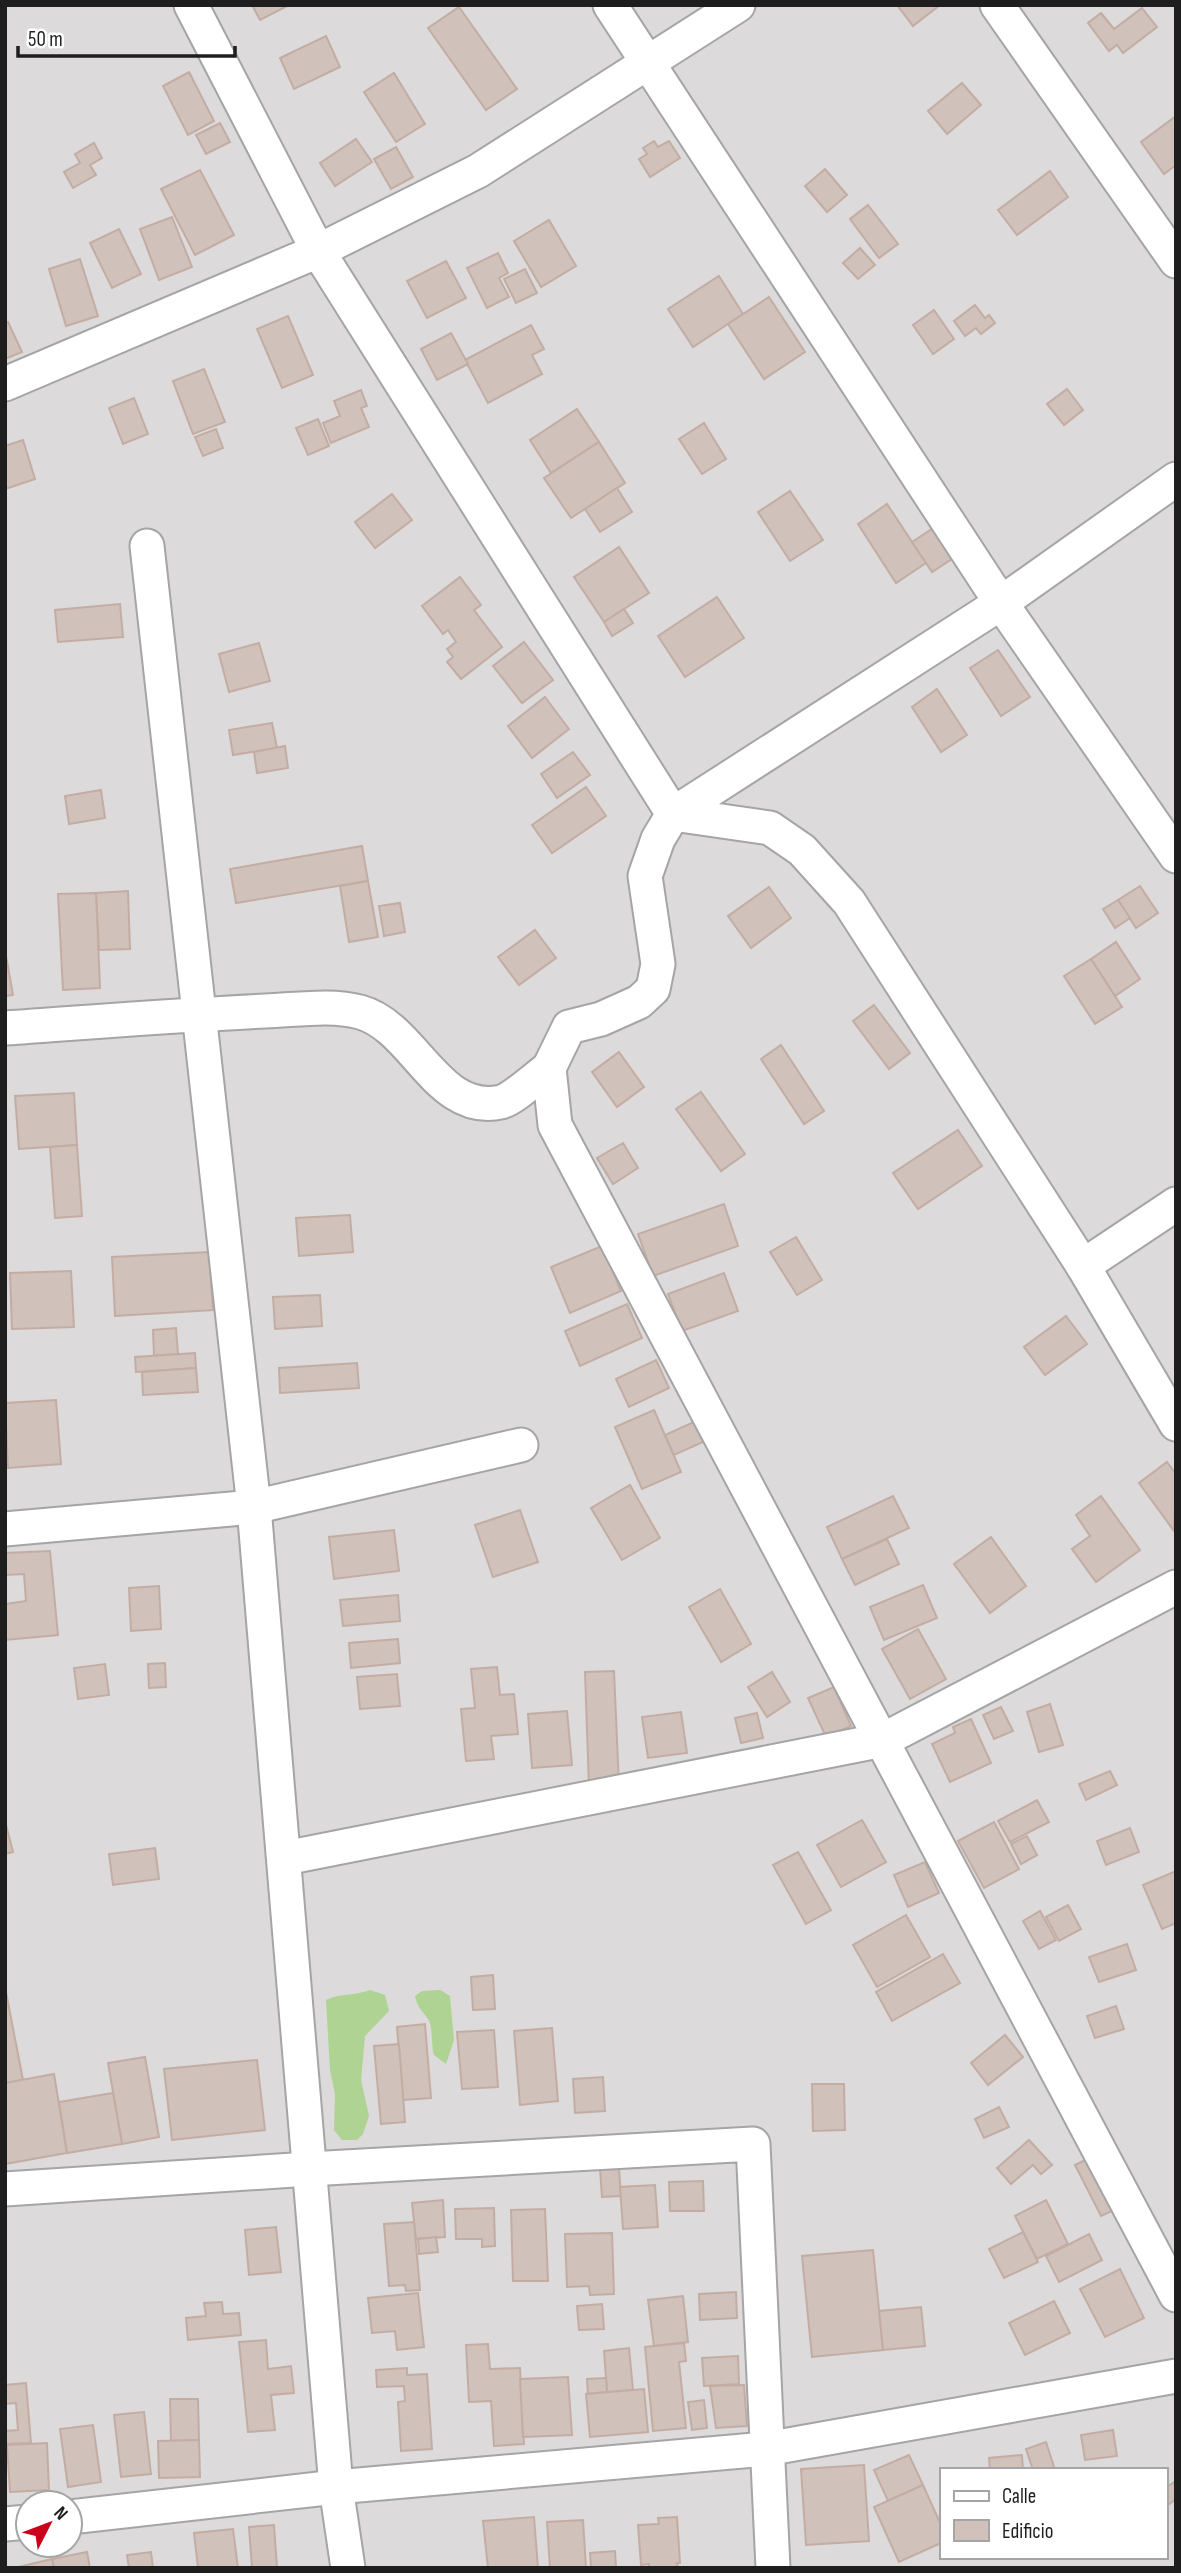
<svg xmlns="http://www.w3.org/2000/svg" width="1181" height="2573" viewBox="0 0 1181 2573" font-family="'Sofia Sans Condensed',sans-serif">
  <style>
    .residential { fill: #dcdadb; fill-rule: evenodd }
    .forest { fill: #aed393 }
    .building { fill: #d0c1bb; stroke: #c3ada3; stroke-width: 2 }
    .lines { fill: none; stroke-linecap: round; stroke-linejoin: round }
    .minor-casing { stroke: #a5a5a5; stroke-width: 37 }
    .minor { stroke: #fff; stroke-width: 33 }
  </style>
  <rect width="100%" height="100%" fill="#f0e9e2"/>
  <path class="residential" d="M 5,5 L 1176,5 L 1176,2568 L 5,2568 ZM 941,2470 L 1165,2470 L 1165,2557 L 941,2557 ZM 28,2503 L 70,2503 L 70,2545 L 28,2545 Z"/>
  <g class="forest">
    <path d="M 370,1990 L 385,1995 L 389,2011 L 365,2036 L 361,2080 L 369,2116 L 363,2134 L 357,2140 L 342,2140 L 334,2130 L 335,2094 L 330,2070 L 326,2000 C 341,1993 355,1996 370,1990 Z"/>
    <path d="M 440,1990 L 450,1996 L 454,2040 L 446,2064 L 434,2055 C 431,2045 433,2029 429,2021 C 423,2010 418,2010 415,1996 L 422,1991 Z"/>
  </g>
  <g class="building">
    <polygon points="252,5 289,5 260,20"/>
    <polygon points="897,5 940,5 913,26"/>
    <polygon points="459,7 517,89 486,110 428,28"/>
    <polygon points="1142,8 1157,27 1123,53 1117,45 1109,51 1088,23 1101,13 1114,29"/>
    <polygon points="326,36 340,67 294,89 280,58"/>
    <polygon points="189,72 214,121 188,135 163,86"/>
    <polygon points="394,73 425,124 396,142 364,92"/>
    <polygon points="962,83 981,105 947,134 928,111"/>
    <polygon points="1176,116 1176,165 1164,174 1141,142"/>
    <polygon points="220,123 230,142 206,154 196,135"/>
    <polygon points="356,139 372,162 335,186 320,163"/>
    <polygon points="654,141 658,147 669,141 680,158 650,177 639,159 647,154 643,148"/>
    <polygon points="94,143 102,158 90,165 96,175 73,188 64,172 80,163 75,154"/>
    <polygon points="396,147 413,177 391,189 374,159"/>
    <polygon points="825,169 847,195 827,212 805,186"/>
    <polygon points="200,170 234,235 195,255 161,189"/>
    <polygon points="1050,171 1068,197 1017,235 998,210"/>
    <polygon points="868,205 898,244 879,258 850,219"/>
    <polygon points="172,217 192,267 159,280 140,229"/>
    <polygon points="549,220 576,266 541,287 514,241"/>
    <polygon points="119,229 141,274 112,288 90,243"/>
    <polygon points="860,248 875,265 858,279 843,263"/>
    <polygon points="498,253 508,273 499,278 509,297 487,308 467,268"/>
    <polygon points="80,259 98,316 66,326 49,269"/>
    <polygon points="446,261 466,298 427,318 407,281"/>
    <polygon points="525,269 537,293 516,303 504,279"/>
    <polygon points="719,276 743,314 693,347 668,309"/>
    <polygon points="769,297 805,352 764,379 728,324"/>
    <polygon points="975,305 985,318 989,315 995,323 981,334 976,328 965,336 954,321"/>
    <polygon points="934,310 954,339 933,354 913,325"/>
    <polygon points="288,316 313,375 282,388 257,329"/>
    <polygon points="8,322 22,352 5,359 5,323"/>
    <polygon points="531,325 544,349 532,355 542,374 488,403 465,360"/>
    <polygon points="451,333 468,364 437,380 421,349"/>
    <polygon points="204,369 225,422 193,434 173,381"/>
    <polygon points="1067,389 1083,410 1064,425 1047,404"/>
    <polygon points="361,390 367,406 361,408 369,427 331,443 323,423 340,416 334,401"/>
    <polygon points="134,398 148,434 123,444 109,408"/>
    <polygon points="577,409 599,442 551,473 530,440"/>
    <polygon points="318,419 329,446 308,455 296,428"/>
    <polygon points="704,423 726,459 702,474 679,439"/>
    <polygon points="216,429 223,448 203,456 195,437"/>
    <polygon points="23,440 35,479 5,489 5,446"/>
    <polygon points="599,442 625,483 571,518 544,478"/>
    <polygon points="617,488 632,512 600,532 585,509"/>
    <polygon points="790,491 823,540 790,561 758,512"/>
    <polygon points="392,494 412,520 375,548 355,522"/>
    <polygon points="887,504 926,563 896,583 858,524"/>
    <polygon points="941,523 961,553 932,572 912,542"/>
    <polygon points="619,547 649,593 604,622 574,577"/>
    <polygon points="460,577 481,605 474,610 502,647 461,679 447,662 453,657 447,649 456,642 448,630 443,634 422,606"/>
    <polygon points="717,597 744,638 685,677 658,636"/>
    <polygon points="120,604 123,637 58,642 55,610"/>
    <polygon points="624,609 633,623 612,636 604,622"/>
    <polygon points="524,642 553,680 522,703 493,666"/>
    <polygon points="259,643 270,681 229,692 219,654"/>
    <polygon points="998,650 1030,697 1001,716 970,668"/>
    <polygon points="937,689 967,735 941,752 912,707"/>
    <polygon points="545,697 569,729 532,758 508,726"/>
    <polygon points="272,723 277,748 233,755 229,730"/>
    <polygon points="285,746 288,768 257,773 254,752"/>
    <polygon points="573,752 590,775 557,798 541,774"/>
    <polygon points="586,787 606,816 552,853 532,825"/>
    <polygon points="101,790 105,818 69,824 65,796"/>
    <polygon points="362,846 368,881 236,903 230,869"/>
    <polygon points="368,881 378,937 349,942 340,886"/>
    <polygon points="1140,886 1158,913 1136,928 1118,900"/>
    <polygon points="769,887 791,918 751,948 728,916"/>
    <polygon points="128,891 130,949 99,950 96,893"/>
    <polygon points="96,893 100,988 63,990 58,894"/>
    <polygon points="1118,900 1130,918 1115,928 1103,909"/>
    <polygon points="400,903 405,932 384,936 379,906"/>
    <polygon points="535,930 556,958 519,985 498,957"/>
    <polygon points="1116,942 1140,979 1115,996 1091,959"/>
    <polygon points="5,950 13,995 5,996"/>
    <polygon points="1091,959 1122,1007 1095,1024 1064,976"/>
    <polygon points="874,1005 910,1053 889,1069 853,1021"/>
    <polygon points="781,1045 824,1111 804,1124 761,1059"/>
    <polygon points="619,1052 644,1087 617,1107 592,1072"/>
    <polygon points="701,1092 745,1154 721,1171 676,1109"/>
    <polygon points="74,1093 77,1145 19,1149 15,1096"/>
    <polygon points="958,1130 982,1166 918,1209 893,1173"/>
    <polygon points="623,1143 638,1168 613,1184 597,1158"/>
    <polygon points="77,1145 82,1216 55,1218 50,1147"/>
    <polygon points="724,1204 738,1246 653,1276 638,1234"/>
    <polygon points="350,1215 353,1252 299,1256 296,1218"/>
    <polygon points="796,1237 822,1280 797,1295 770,1252"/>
    <polygon points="602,1246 621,1291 570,1313 551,1267"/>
    <polygon points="209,1252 213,1310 115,1316 112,1257"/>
    <polygon points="71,1271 74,1327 12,1329 10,1273"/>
    <polygon points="724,1273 738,1311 682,1331 668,1294"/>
    <polygon points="320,1295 322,1326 275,1329 273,1297"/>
    <polygon points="627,1304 642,1338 580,1366 565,1331"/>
    <polygon points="1066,1316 1087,1344 1045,1375 1024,1347"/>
    <polygon points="176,1328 178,1354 154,1356 153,1330"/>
    <polygon points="195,1353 196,1368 136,1372 135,1357"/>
    <polygon points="656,1360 669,1388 629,1407 616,1379"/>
    <polygon points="357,1363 359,1388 280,1393 279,1368"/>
    <polygon points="196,1368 198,1392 143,1395 142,1372"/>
    <polygon points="56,1400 61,1464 8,1468 5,1403"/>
    <polygon points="654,1410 681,1472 642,1489 615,1427"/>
    <polygon points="696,1421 705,1441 674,1455 665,1435"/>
    <polygon points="1167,1462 1176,1474 1174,1531 1139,1483"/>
    <polygon points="630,1485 660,1538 622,1560 591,1508"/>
    <polygon points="893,1496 909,1528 842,1559 827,1527"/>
    <polygon points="1101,1496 1140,1550 1096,1582 1072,1549 1090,1536 1076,1515"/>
    <polygon points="520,1510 538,1562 493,1577 475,1525"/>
    <polygon points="394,1530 399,1571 334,1579 329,1537"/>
    <polygon points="991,1537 1026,1586 990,1613 954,1564"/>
    <polygon points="887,1539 899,1564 855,1585 842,1559"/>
    <polygon points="50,1551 58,1635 5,1640 5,1604 26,1601 24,1574 5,1575 5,1553"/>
    <polygon points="923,1585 937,1618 884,1640 870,1607"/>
    <polygon points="159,1586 161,1629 131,1631 129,1588"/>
    <polygon points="720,1589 751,1644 721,1662 689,1607"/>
    <polygon points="398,1595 400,1621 343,1626 340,1600"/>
    <polygon points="918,1629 946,1679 910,1699 882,1649"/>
    <polygon points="398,1639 400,1663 351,1668 349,1643"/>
    <polygon points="165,1663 166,1687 149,1688 148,1664"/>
    <polygon points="105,1664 109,1695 78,1699 74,1668"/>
    <polygon points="497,1667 500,1695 514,1694 518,1734 491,1736 494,1759 466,1761 461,1709 475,1708 471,1669"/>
    <polygon points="614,1671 619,1786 589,1787 585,1672"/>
    <polygon points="772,1672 790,1702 767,1717 748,1687"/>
    <polygon points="397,1674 400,1706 360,1709 357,1677"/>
    <polygon points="834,1687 851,1726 826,1737 808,1698"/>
    <polygon points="1050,1704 1063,1745 1039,1752 1027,1712"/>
    <polygon points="1001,1707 1013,1731 994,1739 983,1715"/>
    <polygon points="567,1711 572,1765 532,1768 528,1714"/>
    <polygon points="681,1712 687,1753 648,1758 642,1717"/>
    <polygon points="757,1713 763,1738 741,1743 735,1718"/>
    <polygon points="971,1719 991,1763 950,1782 932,1744 955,1733 953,1727"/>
    <polygon points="1110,1771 1117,1785 1086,1800 1079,1784"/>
    <polygon points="1037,1800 1049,1822 1010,1842 998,1821"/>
    <polygon points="862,1820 886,1862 841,1887 817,1845"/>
    <polygon points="5,1821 13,1852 5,1854"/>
    <polygon points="994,1822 1019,1869 984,1888 958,1841"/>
    <polygon points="1130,1828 1139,1852 1106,1865 1097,1841"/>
    <polygon points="1027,1836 1037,1855 1021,1864 1011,1844"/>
    <polygon points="155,1848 159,1879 113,1885 109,1854"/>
    <polygon points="798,1852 831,1910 806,1924 773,1865"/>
    <polygon points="925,1862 939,1893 908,1907 894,1875"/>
    <polygon points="1176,1871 1176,1923 1162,1929 1143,1885"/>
    <polygon points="1068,1905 1081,1929 1059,1941 1046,1917"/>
    <polygon points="1040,1911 1056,1940 1039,1949 1023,1921"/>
    <polygon points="906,1915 930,1957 877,1987 853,1945"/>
    <polygon points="1127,1944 1136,1970 1099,1982 1089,1957"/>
    <polygon points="943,1954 960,1983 892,2021 876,1992"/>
    <polygon points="493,1975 495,2009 473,2010 471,1977"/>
    <polygon points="5,1987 23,2080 5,2083"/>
    <polygon points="1116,2006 1124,2029 1095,2038 1087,2016"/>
    <polygon points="425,2024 431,2098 403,2100 397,2027"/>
    <polygon points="552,2028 558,2101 520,2105 514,2031"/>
    <polygon points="494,2030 498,2087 462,2089 457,2032"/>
    <polygon points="1005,2035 1023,2057 988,2085 971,2063"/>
    <polygon points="399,2044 405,2122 381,2124 374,2046"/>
    <polygon points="145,2057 159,2137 122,2144 108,2063"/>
    <polygon points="257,2060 265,2130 172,2140 164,2069"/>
    <polygon points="54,2074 67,2153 5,2164 5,2083"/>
    <polygon points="603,2077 605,2111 575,2113 573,2079"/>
    <polygon points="812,2084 844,2084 845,2130 813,2131"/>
    <polygon points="113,2093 122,2144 67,2153 59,2102"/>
    <polygon points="999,2107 1009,2127 984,2138 975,2119"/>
    <polygon points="1029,2140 1052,2165 1041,2174 1033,2165 1011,2184 997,2168"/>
    <polygon points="1095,2155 1121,2207 1101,2216 1075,2165"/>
    <polygon points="619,2168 621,2196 602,2197 600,2169"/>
    <polygon points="703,2181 704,2211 670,2211 669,2182"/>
    <polygon points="655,2185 658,2227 623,2229 620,2187"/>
    <polygon points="443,2200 445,2237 416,2239 412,2203"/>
    <polygon points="1046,2200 1068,2244 1037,2259 1015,2216"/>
    <polygon points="494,2208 495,2246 482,2247 482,2239 456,2239 455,2209"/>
    <polygon points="545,2209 548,2281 513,2281 511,2210"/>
    <polygon points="414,2222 420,2290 406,2291 405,2285 389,2286 384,2224"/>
    <polygon points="276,2227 281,2272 249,2275 245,2230"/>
    <polygon points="1023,2232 1038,2262 1004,2278 989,2249"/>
    <polygon points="612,2233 614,2294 590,2295 589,2286 567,2287 565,2234"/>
    <polygon points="1089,2234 1102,2260 1059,2282 1046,2256"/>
    <polygon points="436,2237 438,2252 419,2254 418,2239"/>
    <polygon points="873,2250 883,2350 812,2357 802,2256"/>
    <polygon points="1120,2269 1144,2318 1105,2337 1080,2289"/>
    <polygon points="736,2292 737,2318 700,2320 699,2294"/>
    <polygon points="418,2293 424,2347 397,2350 395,2331 372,2333 368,2298"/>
    <polygon points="683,2296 688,2342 654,2346 648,2300"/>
    <polygon points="1054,2301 1070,2333 1025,2355 1009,2323"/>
    <polygon points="222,2302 223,2314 239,2313 241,2335 188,2340 186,2318 206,2316 204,2303"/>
    <polygon points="602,2304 604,2329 579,2330 577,2306"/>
    <polygon points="921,2307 925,2346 883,2350 879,2311"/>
    <polygon points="266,2340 268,2369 291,2366 294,2393 271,2395 275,2430 248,2432 239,2342"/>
    <polygon points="684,2343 686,2361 679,2362 686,2428 653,2431 645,2347"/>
    <polygon points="488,2344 490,2369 520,2368 524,2444 494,2446 491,2401 469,2402 466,2345"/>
    <polygon points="629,2348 633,2390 607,2392 604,2351"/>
    <polygon points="738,2356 739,2384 704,2386 702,2358"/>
    <polygon points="407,2368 407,2375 427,2374 432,2449 401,2451 398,2402 405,2401 404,2386 377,2387 376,2370"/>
    <polygon points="568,2377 572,2435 523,2437 520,2379"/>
    <polygon points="606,2378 607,2392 588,2394 587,2379"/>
    <polygon points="26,2383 31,2443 5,2444 5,2431 18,2430 16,2403 5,2404 5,2385"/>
    <polygon points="744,2385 747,2426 716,2428 710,2386"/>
    <polygon points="644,2389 648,2432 590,2437 586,2394"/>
    <polygon points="170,2399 198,2399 199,2440 171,2441"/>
    <polygon points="704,2400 707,2428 692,2430 688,2402"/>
    <polygon points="144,2412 151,2474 121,2477 114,2415"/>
    <polygon points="93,2425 101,2482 68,2487 60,2429"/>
    <polygon points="1113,2430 1117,2456 1085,2460 1081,2435"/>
    <polygon points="199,2440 200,2477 159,2478 158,2441"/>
    <polygon points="1046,2442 1055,2470 1033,2470 1026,2449"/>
    <polygon points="47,2443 49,2490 10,2492 7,2445"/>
    <polygon points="909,2455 923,2485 888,2501 874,2470"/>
    <polygon points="1022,2455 1023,2470 990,2470 989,2458"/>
    <polygon points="864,2465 869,2541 806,2545 801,2469"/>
    <polygon points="1176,2481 1176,2499 1168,2505 1165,2488"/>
    <polygon points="923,2485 941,2525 941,2543 899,2562 874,2507"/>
    <polygon points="534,2517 538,2568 488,2568 483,2521"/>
    <polygon points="677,2517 680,2563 677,2563 678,2568 649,2568 649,2564 641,2565 638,2525 659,2524 658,2518"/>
    <polygon points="583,2520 586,2568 550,2568 547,2522"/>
    <polygon points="274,2525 277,2568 252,2568 249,2527"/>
    <polygon points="233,2529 238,2568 198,2568 194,2533"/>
    <polygon points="615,2551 616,2568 591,2568 590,2553"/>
    <polygon points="87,2552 90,2568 54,2568 52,2559"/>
    <polygon points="151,2552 153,2568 129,2568 127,2555"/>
    <polygon points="52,2559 54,2568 18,2568 18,2567"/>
  </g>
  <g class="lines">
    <defs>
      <g id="minor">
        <polyline points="191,5 318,251 673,814 770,828 802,850 849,902 1083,1266 1176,1424"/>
        <polyline points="610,5 1001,603 1176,856"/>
        <polyline points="997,5 1176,261"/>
        <polyline points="5,384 318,251 478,171 738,5"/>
        <polyline points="1176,479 1001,603 673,814 658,839 645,876 658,964 653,989 639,1002 601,1019 569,1027 549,1068 555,1125 1176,2295"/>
        <polyline points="147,546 254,1507 336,2487 348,2568"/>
        <path d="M 5,1028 C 92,1022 178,1015 265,1011 C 296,1010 331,1004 360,1012 C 415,1027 437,1116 501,1102 C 513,1099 538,1076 549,1068"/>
        <polyline points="1083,1266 1176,1204"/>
        <polyline points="5,1529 254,1507 521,1445"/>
        <polyline points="285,1858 883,1740 1176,1587"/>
        <polyline points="5,2189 309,2169 753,2144 773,2568"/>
        <polyline points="70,2517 336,2487 766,2449 1176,2376"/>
        <polyline points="5,2524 28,2522"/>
      </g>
    </defs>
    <use href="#minor" class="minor-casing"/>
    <use href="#minor" class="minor"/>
  </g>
  <rect width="1181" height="2573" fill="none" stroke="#1e1e1e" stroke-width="14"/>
  <rect x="940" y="2468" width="228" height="91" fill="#ffffff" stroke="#a5a5a5" stroke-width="2"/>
  <rect x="954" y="2491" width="35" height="10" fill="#ffffff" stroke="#a5a5a5" stroke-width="2"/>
  <text x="1002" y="2503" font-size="21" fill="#1e1e1e">Calle</text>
  <rect x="954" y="2520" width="35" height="21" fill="#d0c1bb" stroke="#a5a5a5" stroke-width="2"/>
  <text x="1002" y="2538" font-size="21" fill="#1e1e1e">Edificio</text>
  <g transform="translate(49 2524) rotate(48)"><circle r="33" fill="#ffffff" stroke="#a5a5a5" stroke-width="2"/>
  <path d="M0-5L12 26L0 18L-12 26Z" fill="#cb001b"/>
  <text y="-10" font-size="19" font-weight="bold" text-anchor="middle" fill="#1e1e1e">N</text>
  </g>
  <path d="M18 46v10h217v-10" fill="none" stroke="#1e1e1e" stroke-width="3.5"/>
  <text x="28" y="46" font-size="21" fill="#1e1e1e" stroke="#ffffff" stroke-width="5" paint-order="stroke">50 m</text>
</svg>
